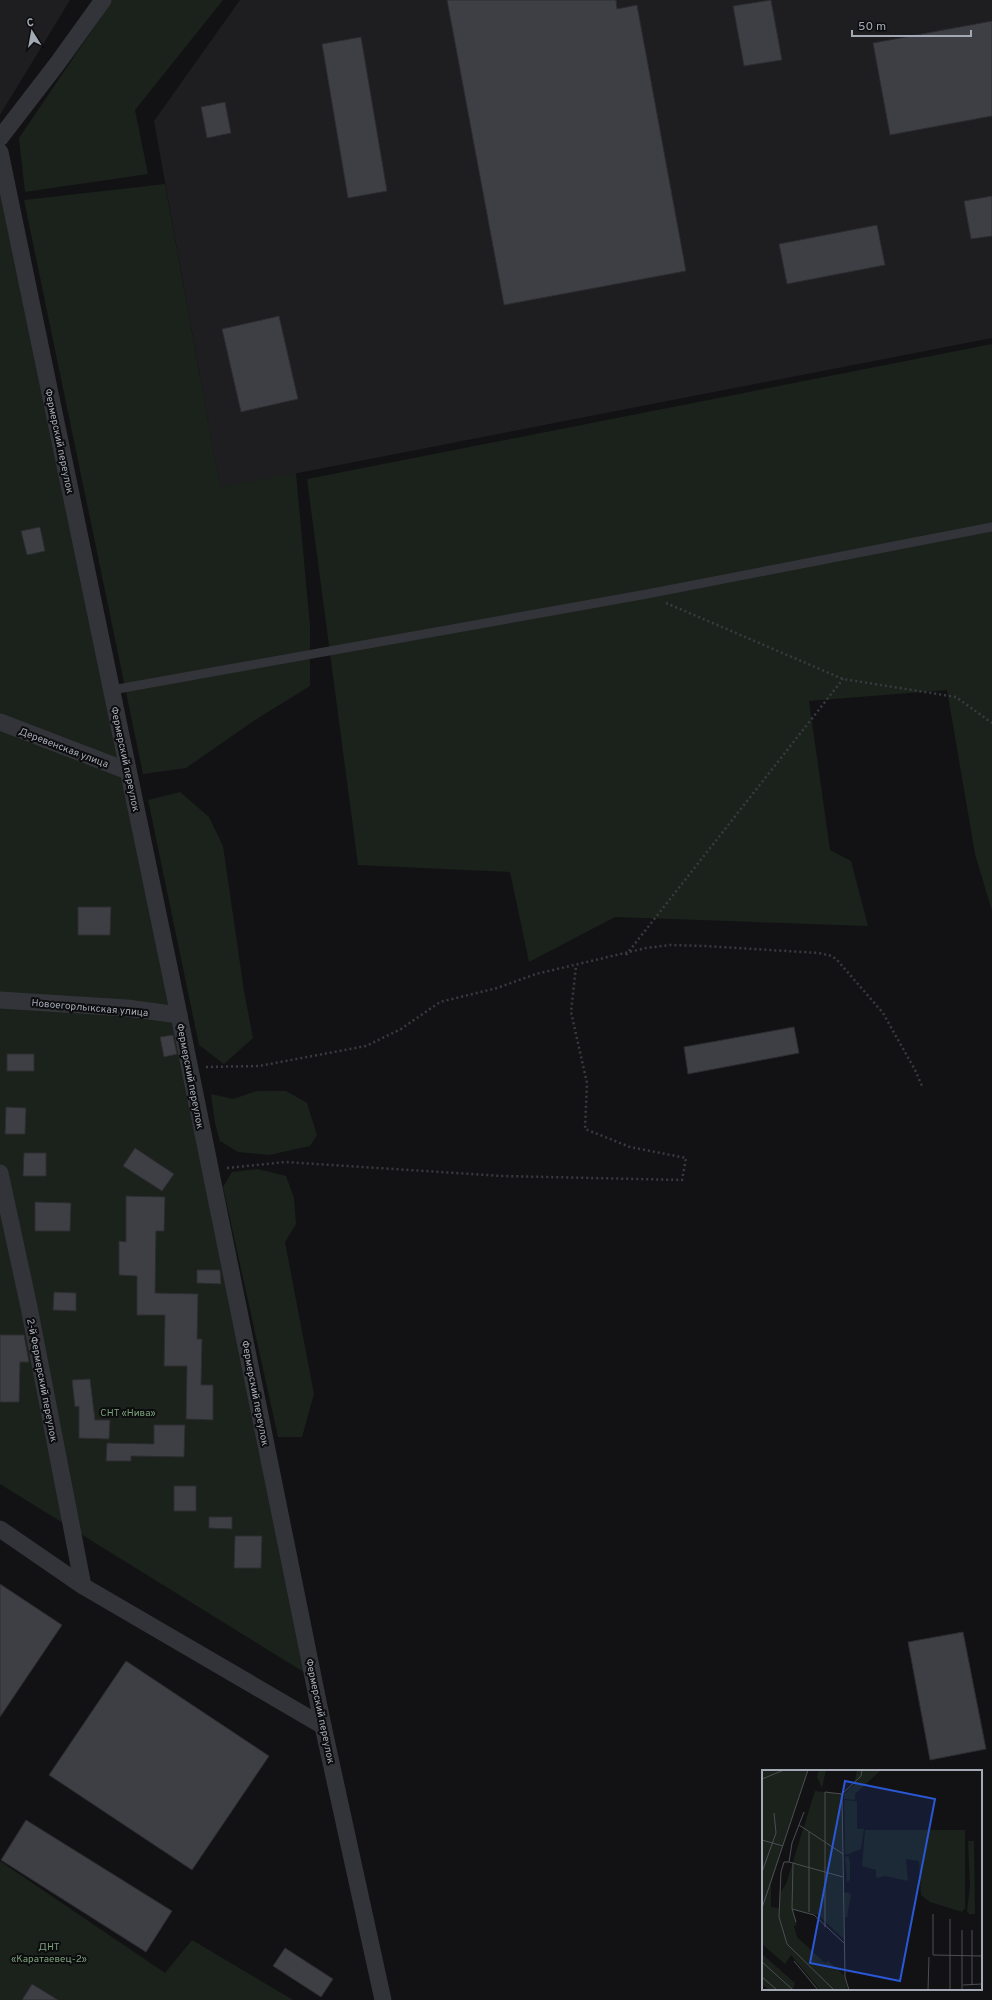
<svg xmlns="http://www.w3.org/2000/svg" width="992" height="2000" viewBox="0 0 992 2000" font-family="Overpass,sans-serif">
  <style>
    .built { fill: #1e1e21 }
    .green { fill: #1a221b }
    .building { fill: #3e3f44; stroke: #2c2c30 }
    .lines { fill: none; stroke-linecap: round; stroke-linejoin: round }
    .path { stroke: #393b40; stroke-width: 2.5; stroke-dasharray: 2 3; stroke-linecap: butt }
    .service { stroke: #333439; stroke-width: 9 }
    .minor { stroke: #333439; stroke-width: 17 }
    .labels { text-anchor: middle; stroke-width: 4; stroke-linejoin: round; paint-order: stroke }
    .street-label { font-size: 10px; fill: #a3a9b5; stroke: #0d0d0f }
    .park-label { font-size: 10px; fill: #79a17a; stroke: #0d0d0f }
    .inset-road { fill: none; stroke: #4c4e54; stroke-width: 1 }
    .view { fill: #2a57d4; fill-opacity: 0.15; stroke: #2a57d4; stroke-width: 2 }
    .inset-edge { fill: none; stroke: #a3a9b5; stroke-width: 2 }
  </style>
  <rect width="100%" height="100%" fill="#121214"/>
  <g class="built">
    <polygon points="0,0 70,0 0,115"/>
    <polygon points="240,0 992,0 992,338 220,488 154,121"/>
  </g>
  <g class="green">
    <polygon points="101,0 223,0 135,110 148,174 25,192 19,138 101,17"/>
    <polygon points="0,155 315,1679 0,1484"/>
    <polygon points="165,184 220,487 296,473 310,626 310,686 255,720 186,768 143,774 24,200"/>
    <polygon points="992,344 992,911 975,854 947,690 809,701 830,850 851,861 868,926 615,917 529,962 510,872 358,865 307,479"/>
    <polygon points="180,792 209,817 223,846 244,991 253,1038 224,1064 199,1045 148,800"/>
    <polygon points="257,1091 286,1091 307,1103 317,1135 310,1146 269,1155 238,1152 220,1141 215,1123 211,1094 233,1099"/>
    <polygon points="258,1169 286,1176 294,1198 296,1224 285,1242 314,1394 302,1437 278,1437 223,1187 232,1172"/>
    <polygon points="0,1861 165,1973 192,1940 293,2000 0,2000"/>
  </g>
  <g class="building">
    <polygon points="447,0 616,0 617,9 637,5 686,271 504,305"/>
    <polygon points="771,0 782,60 744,66 733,6"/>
    <polygon points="992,21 992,116 890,135 873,43"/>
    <polygon points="361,37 387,191 348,198 322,44"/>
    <polygon points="225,102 231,133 207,138 201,107"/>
    <polygon points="992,196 992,236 971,239 964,201"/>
    <polygon points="877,225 885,265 787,284 779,244"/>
    <polygon points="279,316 298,399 241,412 222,329"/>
    <polygon points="40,527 45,551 27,555 21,531"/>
    <polygon points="78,907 111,907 110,935 78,935"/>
    <polygon points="794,1027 799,1053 688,1074 684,1047"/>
    <polygon points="173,1035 177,1054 164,1057 160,1037"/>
    <rect x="7" y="1054" width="27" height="17"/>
    <polygon points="6,1107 26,1108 25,1134 5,1134"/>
    <polygon points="135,1148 174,1174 162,1191 123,1166"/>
    <polygon points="24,1153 46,1153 46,1176 23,1176"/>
    <polygon points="126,1196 165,1197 164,1231 156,1231 155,1293 198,1294 197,1339 202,1339 201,1385 213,1385 213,1420 186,1419 187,1366 164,1366 165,1315 137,1315 137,1276 119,1275 119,1241 126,1242"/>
    <polygon points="35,1202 71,1203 70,1231 35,1231"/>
    <polygon points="197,1270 220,1270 221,1284 197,1283"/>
    <polygon points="54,1292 76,1293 76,1311 53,1310"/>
    <polygon points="0,1335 24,1335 29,1362 20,1362 19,1402 0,1402"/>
    <polygon points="90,1379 95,1420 110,1420 109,1439 79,1438 79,1406 75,1407 72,1380"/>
    <polygon points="154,1425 185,1425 184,1457 131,1456 131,1461 106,1461 107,1443 154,1444"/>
    <rect x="174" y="1486" width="22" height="25"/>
    <polygon points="209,1517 232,1517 232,1529 209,1528"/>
    <polygon points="235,1536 262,1536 261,1568 234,1568"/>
    <polygon points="0,1584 62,1625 0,1717"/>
    <polygon points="963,1632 986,1749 930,1760 908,1642"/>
    <polygon points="126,1661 269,1756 192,1870 49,1775"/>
    <polygon points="26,1820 172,1911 146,1952 1,1860"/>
    <polygon points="285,1948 333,1979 321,1997 273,1966"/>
    <polygon points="32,1984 58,2000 22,2000"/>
  </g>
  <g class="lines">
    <g class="path">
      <polyline points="666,603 843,679 956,697 992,723"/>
      <polyline points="626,955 843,679"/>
      <polyline points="206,1067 259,1066 366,1046 401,1029 440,1002 497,988 536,974 646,948 670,945 705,946 819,953 832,956 838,961 883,1013 915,1070 922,1086"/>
      <polyline points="227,1168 285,1162 502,1176 682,1180 686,1158 630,1147 585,1129 587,1083 571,1012 576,966"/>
    </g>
    <polyline class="service" points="112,690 647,594 992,527"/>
    <g class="minor">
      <polyline points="0,138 57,64 103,0"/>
      <polyline points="0,152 179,1015 323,1726 383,2000"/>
      <polyline points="0,722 128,771"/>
      <polyline points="0,1000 127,1008 179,1015"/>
      <polyline points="0,1173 29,1307 83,1586"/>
      <polyline points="0,1529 83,1586 323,1726"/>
    </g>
  </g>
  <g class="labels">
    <g class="street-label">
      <text transform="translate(60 441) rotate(78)" y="4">Фермерский переулок</text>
      <text transform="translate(64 747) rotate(21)" y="4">Деревенская улица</text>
      <text transform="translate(126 759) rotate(78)" y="4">Фермерский переулок</text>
      <text transform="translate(90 1007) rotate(5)" y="4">Новоегорлыкская улица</text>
      <text transform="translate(191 1076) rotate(79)" y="4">Фермерский переулок</text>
      <text transform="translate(43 1380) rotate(79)" y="4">2-й Фермерский переулок</text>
      <text transform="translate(256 1393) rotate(79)" y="4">Фермерский переулок</text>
      <text transform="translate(321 1711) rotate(78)" y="4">Фермерский переулок</text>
    </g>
    <g class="park-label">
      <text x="128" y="1416">СНТ «Нива»</text>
      <text x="49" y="1950">ДНТ<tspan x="49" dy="12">«Каратаевец-2»</tspan></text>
    </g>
  </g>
  <g transform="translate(762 1770)">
    <rect width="220" height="220" fill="#121214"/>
    <path d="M 0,0 L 46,0 L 9,114 L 9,137 L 17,138 L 18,123 L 24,114 L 53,21 L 80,24 L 82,169 L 56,145 L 30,140 L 35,154 L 32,156 L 35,167 L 63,193 L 66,191 L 82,205 L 86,220 L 58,220 L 29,185 L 23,194 L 0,174 ZM 57,0 L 64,0 L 60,18 L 55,7 ZM 95,0 L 119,0 L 93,24 L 93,30 L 82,29 L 82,24 L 92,15 ZM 82,30 L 95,31 L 95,59 L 102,59 L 99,79 L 87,84 L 83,84 ZM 103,60 L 203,60 L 203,138 L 200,142 L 168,132 L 159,125 L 157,91 L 144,89 L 146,111 L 123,106 L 114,108 L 114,100 L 100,96 ZM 206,71 L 212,71 L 213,144 L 207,144 L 205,141 L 208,117 ZM 86,86 L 88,92 L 88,110 L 85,112 L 83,87 ZM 86,122 L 89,125 L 85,147 L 83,147 L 82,123 ZM 1,185 L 33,213 L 31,220 L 7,220 L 0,214 Z" fill="#1a221b"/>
    <path class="inset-road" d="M 0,9 L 22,0M 80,24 L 83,207 L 87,220M 42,42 L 30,73 L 27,92 L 22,92 L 19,102 L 17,147 L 25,174 L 72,220M 37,55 L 81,84M 47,62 L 47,142M 0,70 L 21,76M 27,92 L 81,107M 31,93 L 30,139 L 34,152M 0,102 L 14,63 L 12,43M 0,138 L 46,0M 30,139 L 52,145 L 82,173M 171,144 L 171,185 L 220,186M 63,157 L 63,22 L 80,24 L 99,6 L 100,0M 200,160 L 200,220M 210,160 L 210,214M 32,191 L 56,220M 0,192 L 31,220M 0,207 L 15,220M 201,215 L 220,214M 166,220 L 167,187M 188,220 L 188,149"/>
    <path class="view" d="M 83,11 L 173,29 L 138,211 L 48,193 Z"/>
    <rect width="220" height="220" class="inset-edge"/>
  </g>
  <g transform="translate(32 32) rotate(349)" stroke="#0d0d0f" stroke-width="3" paint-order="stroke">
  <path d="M0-3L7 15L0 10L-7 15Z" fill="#a3a9b5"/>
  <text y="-6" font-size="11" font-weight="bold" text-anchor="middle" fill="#a3a9b5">С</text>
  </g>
  <path d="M852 30v6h119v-6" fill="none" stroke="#a3a9b5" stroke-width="2"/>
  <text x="858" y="30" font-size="12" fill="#a3a9b5" stroke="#0d0d0f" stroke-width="3" paint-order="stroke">50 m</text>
</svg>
